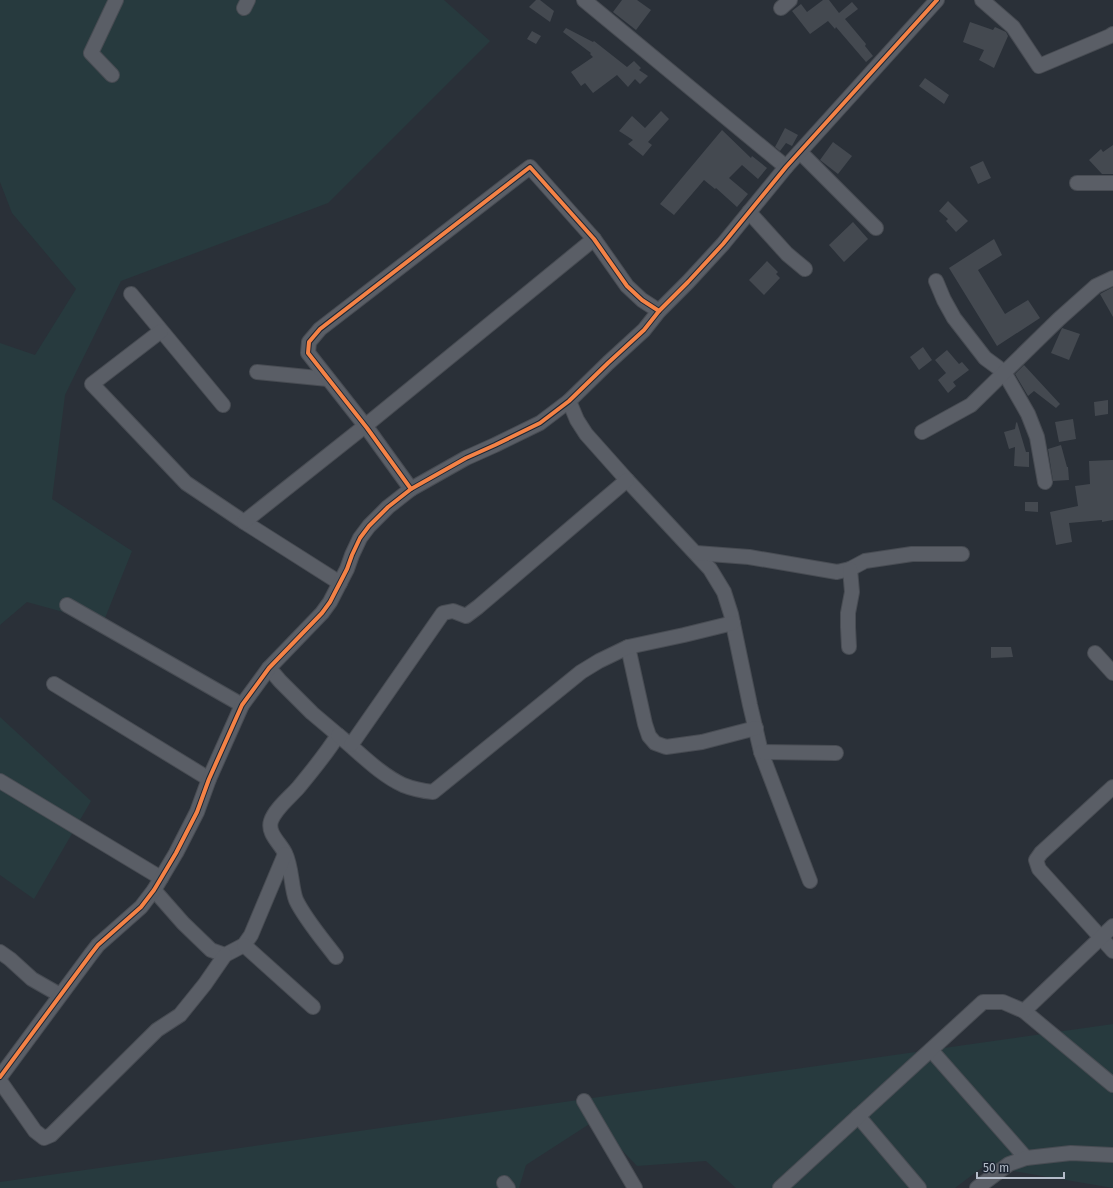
<svg xmlns="http://www.w3.org/2000/svg" width="1113" height="1188" viewBox="0 0 1113 1188" font-family="'Fira Sans',sans-serif">
  <style>
    .green { fill: #273a3e }
    .building { fill: #444950 }
    .lines { fill: none; stroke-linecap: round; stroke-linejoin: round }
    .minor-casing { stroke: #484c53; stroke-width: 16 }
    .minor { stroke: #5a5e66; stroke-width: 14 }
    .cycleway-casing { stroke: #1d2633; stroke-width: 6 }
    .cycleway { stroke: #f48246; stroke-width: 4 }
  </style>
  <rect width="100%" height="100%" fill="#2a3038"/>
  <g class="green">
    <polygon points="0,0 444,0 490,41 328,203 121,281 65,395 52,499 132,551 103,623 27,602 0,625 0,343 35,355 76,289 12,213 0,182"/>
    <polygon points="0,717 91,801 34,899 0,875"/>
    <polygon points="1113,1024 1113,1188 984,1166 955,1188 736,1188 706,1161 637,1166 594,1121 526,1165 519,1188 0,1188 0,1182"/>
  </g>
  <g class="building">
    <polygon points="536,0 540,0 554,11 550,22 529,7"/>
    <polygon points="622,0 637,0 651,10 636,30 613,12"/>
    <polygon points="823,0 829,0 839,13 852,2 858,9 845,19 866,44 865,46 873,56 866,62 836,27 835,29 828,21 810,34 792,11 801,4 807,12"/>
    <polygon points="970,22 993,30 995,27 1006,32 1008,36 994,68 979,60 984,50 963,42"/>
    <polygon points="566,28 593,42 594,41 627,67 634,61 641,68 639,70 648,76 640,84 635,79 628,87 617,75 593,93 585,83 581,86 571,72 593,57 590,54 591,53 563,32"/>
    <polygon points="532,31 541,36 536,44 527,39"/>
    <polygon points="925,78 949,95 944,104 919,86"/>
    <polygon points="661,111 669,119 648,142 652,145 643,156 628,144 633,140 619,131 632,116 645,128"/>
    <polygon points="785,128 798,135 792,146 786,143 780,151 775,147"/>
    <polygon points="722,130 751,158 752,156 767,168 758,179 742,165 729,178 748,194 737,207 716,188 715,189 704,180 674,215 660,204"/>
    <polygon points="833,142 852,156 838,174 820,160"/>
    <polygon points="1113,145 1113,174 1102,174 1089,160 1101,149 1103,152"/>
    <polygon points="983,161 991,178 978,184 970,167"/>
    <polygon points="948,201 968,221 956,232 946,221 948,219 939,211"/>
    <polygon points="853,222 868,239 844,262 829,245"/>
    <polygon points="994,239 1002,255 978,270 1005,314 1028,300 1040,318 997,346 949,268"/>
    <polygon points="767,261 778,272 776,274 780,278 764,295 749,280"/>
    <polygon points="1113,287 1113,317 1100,294"/>
    <polygon points="1062,328 1080,334 1069,360 1051,353"/>
    <polygon points="923,347 932,360 919,370 910,357"/>
    <polygon points="947,350 959,364 962,362 969,370 953,382 956,386 948,393 938,380 946,373 935,360"/>
    <polygon points="1024,365 1060,404 1056,408 1034,391 1028,396 1015,374"/>
    <polygon points="1108,400 1108,414 1095,416 1094,402"/>
    <polygon points="1073,419 1076,439 1059,442 1055,422"/>
    <polygon points="1017,422 1026,452 1029,452 1029,467 1014,466 1015,447 1009,449 1004,432 1015,429 1016,423"/>
    <polygon points="1061,445 1067,467 1068,467 1069,480 1053,481 1048,449"/>
    <polygon points="1113,460 1113,520 1102,522 1102,520 1069,523 1072,542 1056,545 1050,512 1078,506 1075,486 1090,484 1089,461"/>
    <polygon points="1025,502 1038,502 1038,512 1025,511"/>
    <polygon points="991,647 1011,647 1013,657 991,658"/>
  </g>
  <g class="lines">
    <defs>
      <g id="minor">
        <polyline points="584,0 786,167"/>
        <polyline points="982,0 1013,27 1039,66 1110,36 1113,34"/>
        <polyline points="244,8 248,0"/>
        <polyline points="781,8 790,0"/>
        <polyline points="112,75 91,53 116,0"/>
        <polyline points="800,152 876,228"/>
        <polyline points="1077,183 1113,183"/>
        <polyline points="749,212 787,254 805,269"/>
        <polyline points="936,281 944,300 954,318 985,358 1004,372 1028,414 1037,437 1045,482"/>
        <polyline points="131,294 223,405"/>
        <polyline points="161,331 92,384 186,483 244,522 340,583"/>
        <polyline points="257,372 328,379"/>
        <polyline points="569,401 577,420 586,434 627,480 710,569 724,592 731,614 750,705 761,752 810,881"/>
        <polyline points="922,432 971,405 1059,319 1096,286 1113,278"/>
        <polyline points="411,489 367,428 308,353 309,342 320,329 530,167 594,239 627,286 642,300 659,311"/>
        <polyline points="244,522 365,426 594,239"/>
        <polyline points="696,553 749,557 837,572 850,569 865,561 912,554 962,554"/>
        <polyline points="67,605 242,705"/>
        <polyline points="628,647 645,724 649,736 655,743 666,747 702,742 756,728"/>
        <polyline points="849,647 848,627 848,613 852,592 850,569"/>
        <polyline points="1095,653 1113,673"/>
        <path d="M 269,668 L 280,681 L 312,713 L 338,735 C 327,753 312,771 298,788 C 290,797 275,809 271,821 C 267,833 280,843 285,853 C 292,867 291,887 296,900 C 305,919 324,941 336,957"/>
        <polyline points="54,684 209,779"/>
        <path d="M 338,735 C 358,751 379,774 403,785 C 413,789 423,791 433,792 L 581,672 L 599,661 L 628,647 L 684,635 L 733,623"/>
        <polyline points="351,745 443,613 453,611 466,616 478,607 627,480"/>
        <polyline points="761,752 836,753"/>
        <polyline points="0,781 161,878"/>
        <polyline points="1113,787 1041,853 1036,860 1039,869 1113,951"/>
        <polyline points="154,890 183,923 211,950 225,955 244,945 251,935 285,854"/>
        <polyline points="244,945 313,1007"/>
        <polyline points="0,952 10,959 32,979 60,995"/>
        <polyline points="1024,1011 1113,1085"/>
        <polyline points="931,1050 1026,1158"/>
        <polyline points="0,1077 91,954 98,945 141,907 154,890 176,853 197,812 209,779 242,705 269,668 322,613 330,602 347,569 352,555 360,538 369,526 388,507 411,489 466,458 495,445 540,423 569,401 608,363 644,330 659,311 688,282 723,244 786,167 937,0"/>
        <polyline points="0,1081 35,1131 44,1138 51,1135 157,1030 180,1015 205,984 225,955"/>
        <polyline points="584,1101 635,1188"/>
        <polyline points="858,1116 919,1188"/>
        <polyline points="504,1183 508,1188"/>
        <polyline points="780,1188 983,1002 1003,1002 1024,1011 1113,926"/>
        <polyline points="977,1188 1009,1164 1026,1158 1071,1153 1113,1155"/>
      </g>
    </defs>
    <use href="#minor" class="minor-casing"/>
    <use href="#minor" class="minor"/>
    <defs>
      <g id="cycleway">
        <polyline points="411,489 367,428 308,353 309,342 320,329 530,167 594,239 627,286 642,300 659,311"/>
        <polyline points="0,1077 91,954 98,945 141,907 154,890 176,853 197,812 209,779 242,705 269,668 322,613 330,602 347,569 352,555 360,538 369,526 388,507 411,489 466,458 495,445 540,423 569,401 608,363 644,330 659,311 688,282 723,244 786,167 937,0"/>
      </g>
    </defs>
    <use href="#cycleway" class="cycleway-casing"/>
    <use href="#cycleway" class="cycleway"/>
  </g>
  <path d="M977 1172v6h87v-6" fill="none" stroke="#b4bcc9" stroke-width="2"/>
  <text x="983" y="1172" font-size="12" fill="#b4bcc9" stroke="#1d2633" stroke-width="3" paint-order="stroke">50 m</text>
</svg>
